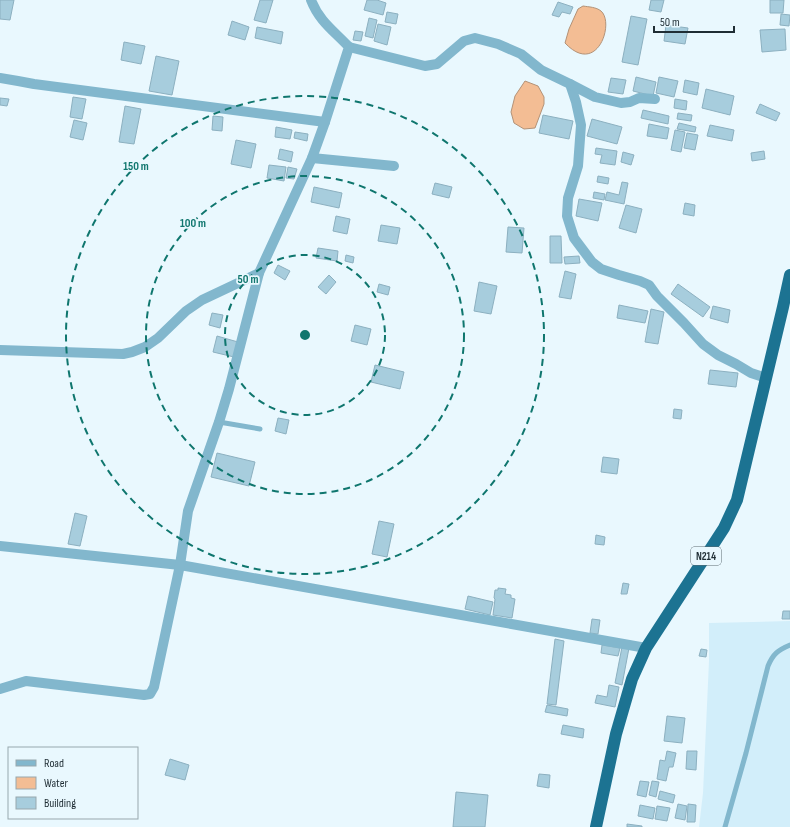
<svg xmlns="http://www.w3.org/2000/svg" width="790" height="827" viewBox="0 0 790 827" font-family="'Sofia Sans Condensed',sans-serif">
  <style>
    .built { fill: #d2eefa }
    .water { fill: #f3bd94; stroke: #b39277 }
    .building { fill: #a7cddd; stroke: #8cb0c0 }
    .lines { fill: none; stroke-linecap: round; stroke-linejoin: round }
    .service { stroke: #82b7cd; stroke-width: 5 }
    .minor { stroke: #82b7cd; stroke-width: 10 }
    .trunk { stroke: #1c7392; stroke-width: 12 }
    .ring { fill: none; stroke: #0f766e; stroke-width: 2; stroke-dasharray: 7 5 }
    .labels { text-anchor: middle; stroke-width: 3.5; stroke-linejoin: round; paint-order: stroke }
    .shield { fill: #e9f8fe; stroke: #5c6a71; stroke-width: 1 }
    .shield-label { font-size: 11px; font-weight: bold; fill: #1f2d34 }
    .centre { fill: #0f766e; stroke: #e9f8fe; stroke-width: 2 }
    .ring-label { font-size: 12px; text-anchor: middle; font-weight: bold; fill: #0f766e; stroke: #e9f8fe; stroke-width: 3.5; stroke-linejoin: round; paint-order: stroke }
  </style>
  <rect width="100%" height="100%" fill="#e9f8fe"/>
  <polygon class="built" points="790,621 790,827 699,827 703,793 709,661 709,623"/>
  <g class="water">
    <path d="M 583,6 C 589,7 596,7 601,11 C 615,23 597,77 565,43 L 569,29 L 578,9 Z"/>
    <polygon points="525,81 538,86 544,97 544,104 535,128 524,129 514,123 511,112 515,96"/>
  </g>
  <g class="building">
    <polygon points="0,0 14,0 10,20 0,19"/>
    <polygon points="260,0 273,0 266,23 254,20"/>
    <polygon points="367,0 377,0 386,3 383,15 364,10"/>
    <polygon points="651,0 664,0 661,12 649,10"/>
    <polygon points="770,0 784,0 783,13 770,13"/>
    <polygon points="558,2 573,7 570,14 562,12 559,17 552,15"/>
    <polygon points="387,12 398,14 396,24 385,22"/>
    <polygon points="781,14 790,15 789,26 780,25"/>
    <polygon points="631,16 647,19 638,65 622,62"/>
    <polygon points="369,18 377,20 373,38 365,36"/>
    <polygon points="232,21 249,27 245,40 228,35"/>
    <polygon points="378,24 391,27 387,45 374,41"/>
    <polygon points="666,25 688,28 685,44 664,41"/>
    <polygon points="257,27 283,32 281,44 255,38"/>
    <polygon points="785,29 786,50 762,52 760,30"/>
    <polygon points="355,31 363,32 361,41 353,40"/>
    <polygon points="124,42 145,46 141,64 121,60"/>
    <polygon points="156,56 179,61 172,95 149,91"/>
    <polygon points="636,77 656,82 653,96 633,91"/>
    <polygon points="659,77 678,81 674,97 656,93"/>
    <polygon points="611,78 626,80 623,94 608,92"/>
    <polygon points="685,80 699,83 697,95 683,92"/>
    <polygon points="706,89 734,96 730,115 702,108"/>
    <polygon points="73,97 86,99 82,119 70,117"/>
    <polygon points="0,98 9,99 7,106 0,105"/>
    <polygon points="675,99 687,101 686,110 674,108"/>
    <polygon points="760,104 780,113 776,121 756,113"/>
    <polygon points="125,106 141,109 134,144 119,142"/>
    <polygon points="643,110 669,116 668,124 641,118"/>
    <polygon points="678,113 692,115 691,121 677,119"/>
    <polygon points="543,115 573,121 569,139 539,133"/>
    <polygon points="213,116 223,117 222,131 212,130"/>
    <polygon points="592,119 622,127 617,144 587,136"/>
    <polygon points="74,120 87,123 83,140 70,137"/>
    <polygon points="679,123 696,127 695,132 677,129"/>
    <polygon points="649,124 669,128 667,139 647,136"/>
    <polygon points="710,125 734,130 732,141 707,136"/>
    <polygon points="276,127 292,130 290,139 275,137"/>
    <polygon points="675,130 685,132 681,152 671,150"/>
    <polygon points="295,132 308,134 307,141 294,138"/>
    <polygon points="687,133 698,135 695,150 684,148"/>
    <polygon points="236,140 256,144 251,168 231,164"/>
    <polygon points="596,148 617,151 615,165 600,163 602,155 595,154"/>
    <polygon points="280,149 293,152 291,162 278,159"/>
    <polygon points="764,151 765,159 752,161 751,153"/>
    <polygon points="623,152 634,155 631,165 621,162"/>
    <polygon points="269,165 286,167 284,181 267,178"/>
    <polygon points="288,167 297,169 294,179 286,178"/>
    <polygon points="598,176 609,178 608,184 597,182"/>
    <polygon points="622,182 628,183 624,204 605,200 607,192 619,195"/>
    <polygon points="435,183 452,187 449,198 432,194"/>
    <polygon points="314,187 342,193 339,208 311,202"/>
    <polygon points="594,192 605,194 604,200 593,198"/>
    <polygon points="579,199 602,203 598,221 576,216"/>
    <polygon points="685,203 695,205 694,216 683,214"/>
    <polygon points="626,205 642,209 636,233 619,228"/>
    <polygon points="336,216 350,219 347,234 333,231"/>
    <polygon points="381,225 400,228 397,244 378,241"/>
    <polygon points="508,227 524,228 522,253 506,252"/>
    <polygon points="550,236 561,236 562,263 550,263"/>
    <polygon points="318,248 338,251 337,261 316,258"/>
    <polygon points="346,255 354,257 353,263 345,261"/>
    <polygon points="579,256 580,263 565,264 564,257"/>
    <polygon points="278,265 290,271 285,280 274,273"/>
    <polygon points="565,271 576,274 571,299 559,297"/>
    <polygon points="329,275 336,282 326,294 318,287"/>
    <polygon points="479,282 497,286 491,314 474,311"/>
    <polygon points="379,284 390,287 388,295 377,292"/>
    <polygon points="678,284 710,307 703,317 671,294"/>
    <polygon points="619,305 648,311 645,323 617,318"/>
    <polygon points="713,306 730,310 728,323 710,318"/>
    <polygon points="651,309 664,312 658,344 645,342"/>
    <polygon points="212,313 223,315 220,328 209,325"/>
    <polygon points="355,325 371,329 367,345 351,341"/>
    <polygon points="217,336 238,342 234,357 213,352"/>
    <polygon points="375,365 404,372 400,389 371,382"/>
    <polygon points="710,370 738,373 736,387 708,384"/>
    <polygon points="674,409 682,410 681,419 673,418"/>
    <polygon points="278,418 289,420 286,434 275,431"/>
    <polygon points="217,453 255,462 249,486 211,477"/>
    <polygon points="603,457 619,459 617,474 601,472"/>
    <polygon points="75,513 87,516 80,546 68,544"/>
    <polygon points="379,521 394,524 387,557 372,554"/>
    <polygon points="596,535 605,537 604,545 595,544"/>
    <polygon points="623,583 629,584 627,594 621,594"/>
    <polygon points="498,588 506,589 505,594 511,595 511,598 515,599 512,618 493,615 495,599 494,598 495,590 498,590"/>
    <polygon points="468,596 493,602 490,615 465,609"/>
    <polygon points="783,611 790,611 790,619 782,619"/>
    <polygon points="592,619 600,620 598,634 590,633"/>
    <polygon points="555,639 564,641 556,705 547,704"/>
    <polygon points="602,645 620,648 618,656 601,653"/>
    <polygon points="622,647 629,648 622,685 615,683"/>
    <polygon points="701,649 707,650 706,657 699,656"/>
    <polygon points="609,685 619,687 615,707 595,703 597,695 607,697"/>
    <polygon points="547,705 568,709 567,716 545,712"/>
    <polygon points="667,716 685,718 682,743 664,741"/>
    <polygon points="563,725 584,729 583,738 561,734"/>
    <polygon points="667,751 676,753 673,767 669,767 666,781 657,779 660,760 665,761"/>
    <polygon points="687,751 697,751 696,770 686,769"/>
    <polygon points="170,759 189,765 185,780 165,775"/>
    <polygon points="539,774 550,775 549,788 537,786"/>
    <polygon points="640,781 649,782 646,797 637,795"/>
    <polygon points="652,781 659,782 656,797 649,795"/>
    <polygon points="660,791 675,795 673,803 658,799"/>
    <polygon points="456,792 488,795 485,827 453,827"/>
    <polygon points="678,804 687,806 685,820 675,818"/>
    <polygon points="688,804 696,805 695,822 687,822"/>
    <polygon points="640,805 655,808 653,819 638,816"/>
    <polygon points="657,806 670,808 667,821 655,819"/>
    <polygon points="627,824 642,826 642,827 627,827"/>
  </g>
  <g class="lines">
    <g class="service">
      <polyline points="219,422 260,429"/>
      <path d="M 725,827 L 746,753 L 768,666 C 773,654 778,650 790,645"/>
    </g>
    <g class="minor">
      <polyline points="349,47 425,66 437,64 464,41 475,38 498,44 521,54 541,70 570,84 576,102 581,125 578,166 568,198 567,216 574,238 592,262 601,269 619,275 640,281 649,285 657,296 684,323 703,344 718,355 736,364 751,373 766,378"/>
      <polyline points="0,78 18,81 34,84 325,122"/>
      <polyline points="570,84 595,97 621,103 630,102 639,98 655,99"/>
      <polyline points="312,158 394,166"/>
      <path d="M 0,350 L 123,354 L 132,352 L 145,347 L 158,338 L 186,311 L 202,300 L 259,273 L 312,158 L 325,122 L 349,47 C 334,31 319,21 311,0"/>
      <polyline points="0,546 180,565 646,648"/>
      <polyline points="0,689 26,681 144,695 150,694 154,687 180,565 188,511 219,422 229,389 259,273"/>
    </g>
    <polyline class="trunk" points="596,827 616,734 632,679 646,648 724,528 737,500 783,307 790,275"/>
  </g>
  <g class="ring">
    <circle cx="305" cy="335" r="80"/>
    <circle cx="305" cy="335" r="159"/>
    <circle cx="305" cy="335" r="239"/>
  </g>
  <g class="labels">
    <rect class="shield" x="691" y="547" width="30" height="18" rx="3"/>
    <g class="shield-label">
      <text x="706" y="560">N214</text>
    </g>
  </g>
  <circle cx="305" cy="335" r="6" class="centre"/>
  <g class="ring-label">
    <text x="136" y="170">150 m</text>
    <text x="193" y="227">100 m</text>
    <text x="248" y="283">50 m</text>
  </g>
  <rect x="8" y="747" width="130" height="72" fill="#e9f8fe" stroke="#98a7ad"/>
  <rect x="16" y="760" width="20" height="6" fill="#82b7cd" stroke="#98a7ad"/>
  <text x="44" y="767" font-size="12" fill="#1f2d34">Road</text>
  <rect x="16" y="777" width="20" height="12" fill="#f3bd94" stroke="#98a7ad"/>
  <text x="44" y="787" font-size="12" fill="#1f2d34">Water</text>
  <rect x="16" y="797" width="20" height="12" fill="#a7cddd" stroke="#98a7ad"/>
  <text x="44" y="807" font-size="12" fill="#1f2d34">Building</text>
  <path d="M654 26v6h80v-6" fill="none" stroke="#1f2d34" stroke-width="2"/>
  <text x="660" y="26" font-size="12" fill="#1f2d34" stroke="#e9f8fe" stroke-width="3" paint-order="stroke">50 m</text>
</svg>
